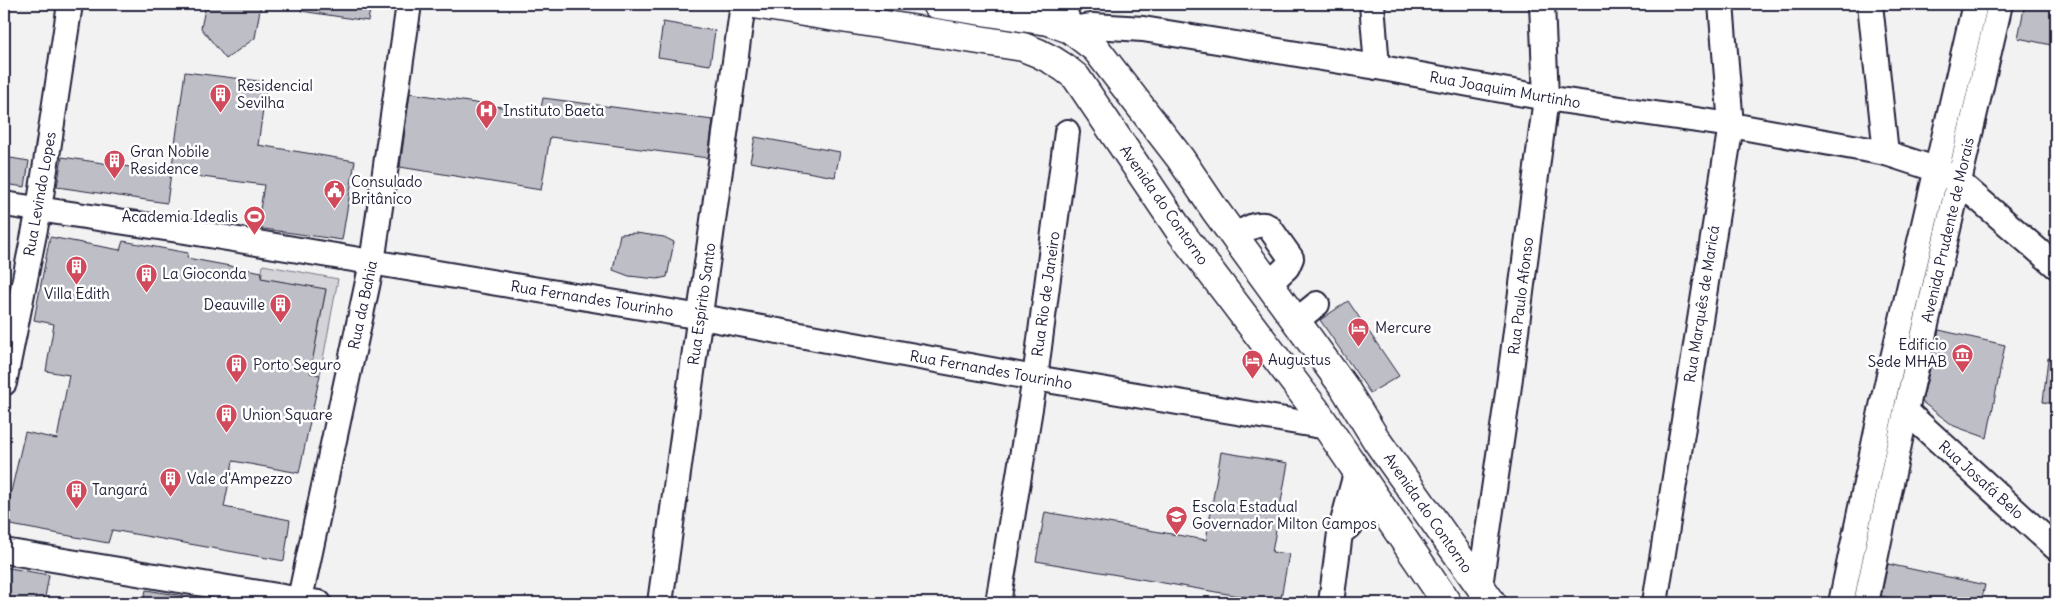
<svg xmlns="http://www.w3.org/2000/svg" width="2060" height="607" viewBox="0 0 2060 607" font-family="Delius,sans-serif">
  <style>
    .green { fill: #d3d3d8; stroke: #7a7a8a }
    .building { fill: #bebec6; stroke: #22223b }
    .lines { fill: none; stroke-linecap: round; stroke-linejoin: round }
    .minor-casing { stroke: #22223b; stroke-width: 28 }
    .major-casing { stroke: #22223b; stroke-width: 31 }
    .minor { stroke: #fff; stroke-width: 24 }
    .major { stroke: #fff; stroke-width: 28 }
    .labels { text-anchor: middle; stroke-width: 5; stroke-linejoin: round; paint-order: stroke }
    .poi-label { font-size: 15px; fill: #22223b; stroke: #fff; text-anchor: start }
    .street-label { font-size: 15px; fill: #22223b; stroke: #fff }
  </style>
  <rect width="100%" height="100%" fill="#f2f2f3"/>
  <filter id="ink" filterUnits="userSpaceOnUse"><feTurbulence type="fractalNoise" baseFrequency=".02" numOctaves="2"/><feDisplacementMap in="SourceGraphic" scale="10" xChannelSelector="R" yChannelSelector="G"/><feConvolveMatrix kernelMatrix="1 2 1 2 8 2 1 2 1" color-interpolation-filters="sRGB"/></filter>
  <g filter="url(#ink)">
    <polygon class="green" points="263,265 338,279 320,375 310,373 326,290 261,278"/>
    <g class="building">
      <polygon points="206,4 261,4 255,38 226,59 201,28"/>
      <polygon points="302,4 371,4 368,21 301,11"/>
      <polygon points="2025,4 2056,4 2056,46 2018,38"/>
      <polygon points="663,22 715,31 710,65 658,57"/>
      <polygon points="185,72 267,82 258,145 355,161 342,240 257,228 264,185 171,173"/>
      <polygon points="410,93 540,113 543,98 713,120 708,158 550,137 541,190 400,167"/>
      <polygon points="755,137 840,152 835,177 750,162"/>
      <polygon points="4,157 29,161 25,187 4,184"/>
      <polygon points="62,157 171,173 167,203 57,187"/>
      <polygon points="636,233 664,237 674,242 667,277 657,279 629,276 613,270 620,234"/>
      <polygon points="50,237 120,250 123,241 188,253 187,258 262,272 261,278 326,289 310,373 320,375 299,473 233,461 224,507 290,520 284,561 112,530 108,543 11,525 6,513 25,432 57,439 69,375 46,371 54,324 34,320"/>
      <polygon points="1348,301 1399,376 1370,393 1320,320"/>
      <polygon points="1939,330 2005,345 1987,438 1954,426 1922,402"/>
      <polygon points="2048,358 2056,359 2056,404 2043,402"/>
      <polygon points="1221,452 1288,463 1272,552 1289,554 1280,603 1036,561 1045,512 1206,540"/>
      <polygon points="1888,564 1985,585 1981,603 1915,603 1881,596"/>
      <polygon points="4,567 49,575 44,603 4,603"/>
      <polygon points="146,590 184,596 184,603 143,603"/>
    </g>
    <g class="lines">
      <defs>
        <g id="minor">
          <polyline points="1063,4 1070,29 1093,26 1143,29 1377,67 1546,98 1731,125 1886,153 1938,170 1959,182 2056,266"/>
          <polyline points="1372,4 1377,67"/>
          <polyline points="1870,4 1886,153"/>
          <polyline points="4,204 185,231 701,317 1035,378 1327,427"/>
          <path d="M 1234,236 C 1244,231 1258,220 1269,227 L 1291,258 L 1287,267 L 1269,284"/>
          <polyline points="1296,321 1317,304"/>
          <polyline points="4,383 39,209 70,4"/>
          <polyline points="1906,411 2056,548"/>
          <polyline points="1340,533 1379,502"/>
          <polyline points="4,551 319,603"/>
          <polyline points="1480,586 1508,393 1546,98 1542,4"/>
          <polyline points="299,603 372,263 409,4"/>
          <polyline points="660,603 743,4"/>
          <polyline points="998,603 1035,378 1067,132"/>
          <polyline points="1331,603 1340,533 1357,470"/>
          <polyline points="1655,603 1731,125 1721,4"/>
          <polyline points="1841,603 1884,397 1975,4"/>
          <polyline points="1866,603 1906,411 2000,4"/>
        </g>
        <g id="major">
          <path d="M 754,4 L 1023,47 C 1043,54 1059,62 1076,77 L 1182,234 L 1314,408 L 1447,603"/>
          <polyline points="936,4 1048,21 1070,29 1096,49 1180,158 1215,210 1344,387 1377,441 1492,603"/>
        </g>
      </defs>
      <use href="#minor" class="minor-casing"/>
      <use href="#major" class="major-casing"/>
      <use href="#minor" class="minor"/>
      <use href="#major" class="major"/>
    </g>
  </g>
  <defs>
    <symbol id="building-pin" viewBox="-11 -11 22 30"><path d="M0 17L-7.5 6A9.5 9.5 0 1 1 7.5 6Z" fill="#d1495b" stroke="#fff"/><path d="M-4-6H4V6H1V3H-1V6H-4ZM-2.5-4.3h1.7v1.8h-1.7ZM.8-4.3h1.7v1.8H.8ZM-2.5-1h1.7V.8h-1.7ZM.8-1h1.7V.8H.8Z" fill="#fff"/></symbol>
    <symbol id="hospital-pin" viewBox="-11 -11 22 30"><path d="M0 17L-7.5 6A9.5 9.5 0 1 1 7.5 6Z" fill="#d1495b" stroke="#fff"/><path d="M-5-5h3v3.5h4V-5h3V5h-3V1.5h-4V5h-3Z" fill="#fff"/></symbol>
    <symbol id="civic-pin" viewBox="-11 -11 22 30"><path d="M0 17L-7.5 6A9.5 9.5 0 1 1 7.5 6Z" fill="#d1495b" stroke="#fff"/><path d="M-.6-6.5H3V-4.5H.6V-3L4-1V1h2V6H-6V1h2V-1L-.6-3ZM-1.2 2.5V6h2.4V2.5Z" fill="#fff"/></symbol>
    <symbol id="stadium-pin" viewBox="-11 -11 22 30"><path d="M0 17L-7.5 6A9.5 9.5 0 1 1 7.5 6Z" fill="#d1495b" stroke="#fff"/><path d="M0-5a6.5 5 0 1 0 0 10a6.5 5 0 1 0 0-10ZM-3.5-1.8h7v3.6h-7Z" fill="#fff"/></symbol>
    <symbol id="hotel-pin" viewBox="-11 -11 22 30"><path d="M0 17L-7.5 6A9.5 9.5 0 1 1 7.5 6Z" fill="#d1495b" stroke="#fff"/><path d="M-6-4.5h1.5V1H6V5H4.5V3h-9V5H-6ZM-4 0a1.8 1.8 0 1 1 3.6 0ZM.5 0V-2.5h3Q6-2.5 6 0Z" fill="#fff"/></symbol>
    <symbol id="museum-pin" viewBox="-11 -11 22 30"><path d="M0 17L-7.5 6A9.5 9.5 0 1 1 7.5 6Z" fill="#d1495b" stroke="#fff"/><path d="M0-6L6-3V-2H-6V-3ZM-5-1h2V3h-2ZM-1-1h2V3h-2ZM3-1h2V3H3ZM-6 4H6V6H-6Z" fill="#fff"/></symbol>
    <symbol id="school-pin" viewBox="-11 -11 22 30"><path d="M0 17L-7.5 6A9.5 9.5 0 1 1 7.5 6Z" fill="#d1495b" stroke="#fff"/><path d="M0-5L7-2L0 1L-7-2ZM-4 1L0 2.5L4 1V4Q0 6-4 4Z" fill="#fff"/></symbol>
  </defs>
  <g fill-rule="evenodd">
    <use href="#building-pin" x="208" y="82" width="25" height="34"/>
    <use href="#hospital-pin" x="474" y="98" width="25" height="34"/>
    <use href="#building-pin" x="102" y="148" width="25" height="34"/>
    <use href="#civic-pin" x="322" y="178" width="25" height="34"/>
    <use href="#stadium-pin" x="242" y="204" width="25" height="34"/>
    <use href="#building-pin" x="64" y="254" width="25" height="34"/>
    <use href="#building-pin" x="134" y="262" width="25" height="34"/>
    <use href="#building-pin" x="268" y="292" width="25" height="34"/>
    <use href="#hotel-pin" x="1346" y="316" width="25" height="34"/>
    <use href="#museum-pin" x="1950" y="342" width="25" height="34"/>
    <use href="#hotel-pin" x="1240" y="348" width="25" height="34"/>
    <use href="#building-pin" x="224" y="352" width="25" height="34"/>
    <use href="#building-pin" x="214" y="402" width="25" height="34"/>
    <use href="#building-pin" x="158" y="466" width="25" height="34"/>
    <use href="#building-pin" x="64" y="478" width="25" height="34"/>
    <use href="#school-pin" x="1164" y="504" width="25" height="34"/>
  </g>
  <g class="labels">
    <g class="poi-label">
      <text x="237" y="91">Residencial<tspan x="237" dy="17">Sevilha</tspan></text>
      <text x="503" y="116">Instituto Baeta</text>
      <text x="130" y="157">Gran Nobile<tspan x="130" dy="17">Residence</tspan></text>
      <text x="351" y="187">Consulado<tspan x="351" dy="17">Britânico</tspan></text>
      <text x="238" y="222" text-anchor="end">Academia Idealis</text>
      <text x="162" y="279">La Gioconda</text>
      <text x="77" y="299" text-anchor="middle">Villa Edith</text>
      <text x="265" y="310" text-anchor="end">Deauville</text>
      <text x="1375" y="333">Mercure</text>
      <text x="1947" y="350" text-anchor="end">Edificio<tspan x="1947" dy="17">Sede MHAB</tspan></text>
      <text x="1268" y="365">Augustus</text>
      <text x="253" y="370">Porto Seguro</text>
      <text x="242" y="420">Union Square</text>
      <text x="187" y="484">Vale d'Ampezzo</text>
      <text x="92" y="495">Tangará</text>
      <text x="1192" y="512">Escola Estadual<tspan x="1192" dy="17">Governador Milton Campos</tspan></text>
    </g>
    <g class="street-label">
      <text transform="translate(1505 90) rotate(10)" y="5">Rua Joaquim Murtinho</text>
      <text transform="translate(40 194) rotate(-80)" y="5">Rua Levindo Lopes</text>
      <text transform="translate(1164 205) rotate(55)" y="5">Avenida do Contorno</text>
      <text transform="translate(1948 230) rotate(-77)" y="5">Avenida Prudente de Morais</text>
      <text transform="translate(1046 294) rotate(-82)" y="5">Rua Rio de Janeiro</text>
      <text transform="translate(1521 296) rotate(-83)" y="5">Rua Paulo Afonso</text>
      <text transform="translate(592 299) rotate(9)" y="5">Rua Fernandes Tourinho</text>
      <text transform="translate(702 304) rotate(-82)" y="5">Rua Espírito Santo</text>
      <text transform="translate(1702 304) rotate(-81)" y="5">Rua Marquês de Maricá</text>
      <text transform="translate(363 305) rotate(-78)" y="5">Rua da Bahia</text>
      <text transform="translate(991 370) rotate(10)" y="5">Rua Fernandes Tourinho</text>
      <text transform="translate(1981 480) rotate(42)" y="5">Rua Josafá Belo</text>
      <text transform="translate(1428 513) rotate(55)" y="5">Avenida do Contorno</text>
    </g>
  </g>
  <rect width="2060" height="607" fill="none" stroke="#fff" stroke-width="20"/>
  <rect x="10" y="10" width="2040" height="587" fill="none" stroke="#22223b" stroke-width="2" filter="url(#ink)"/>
</svg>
